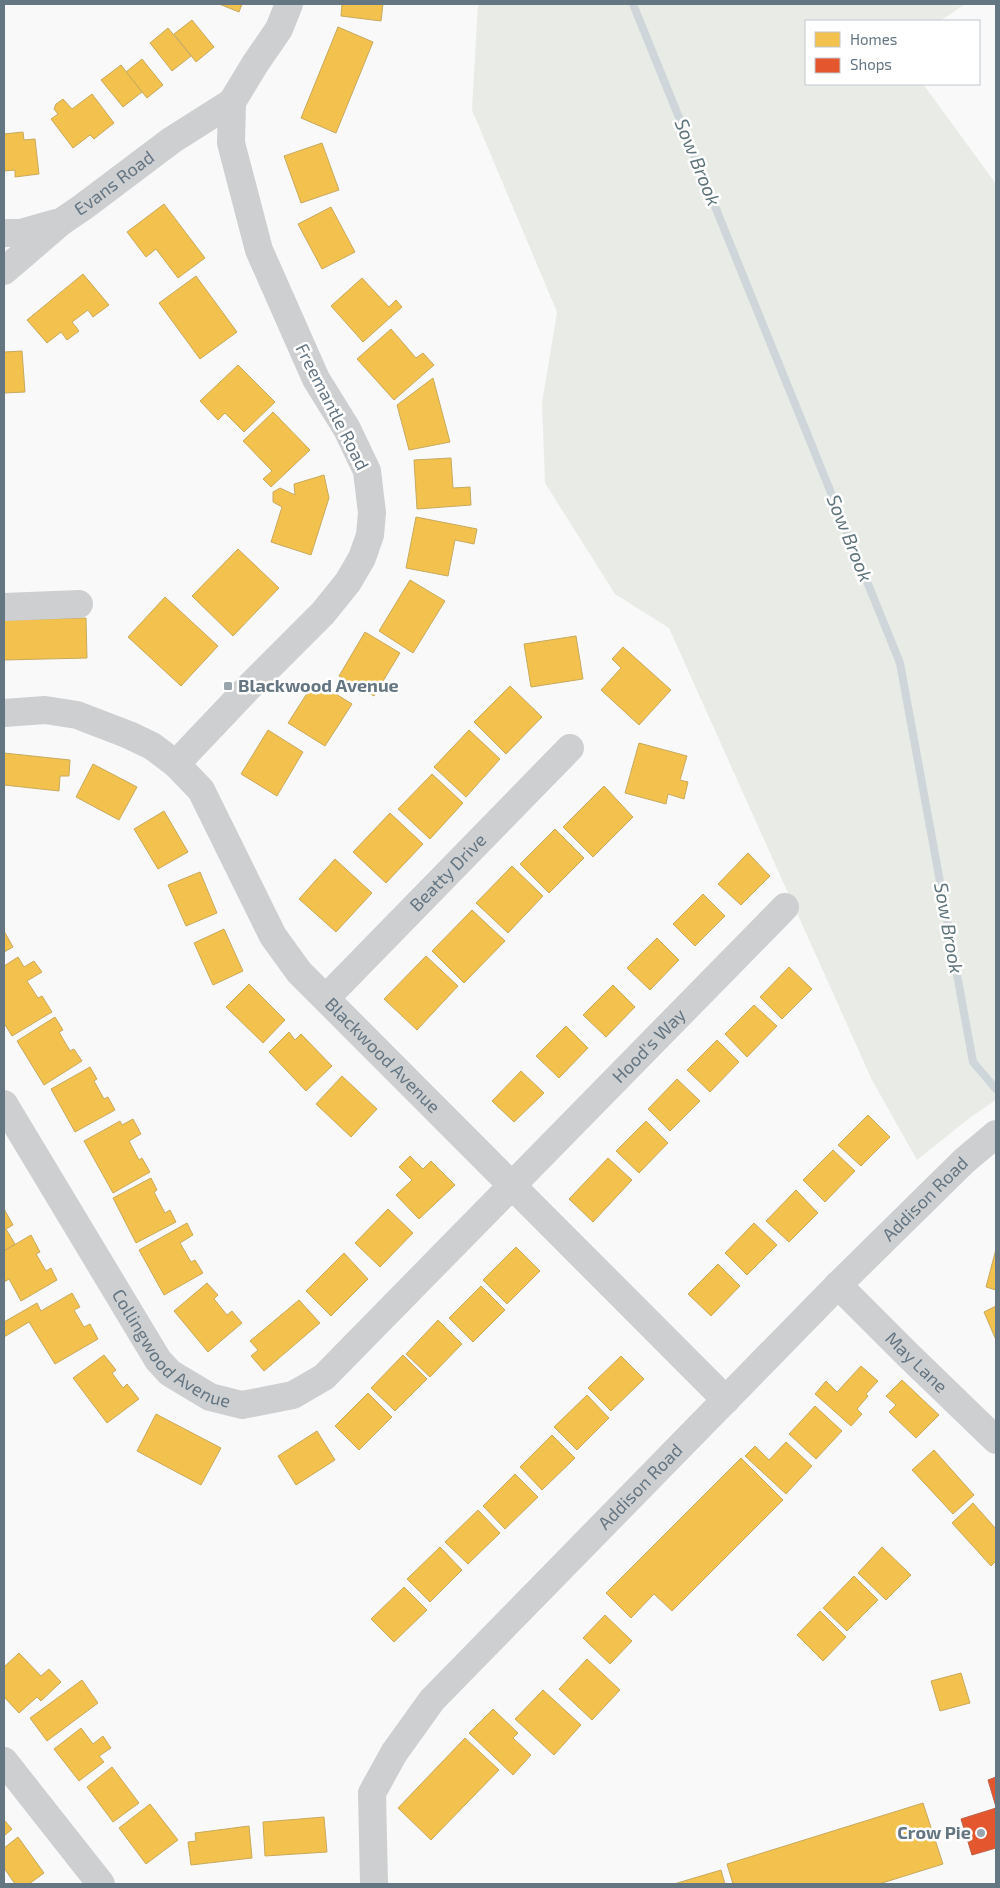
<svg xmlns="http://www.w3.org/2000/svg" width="1000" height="1888" viewBox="0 0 1000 1888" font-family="'Exo 2',sans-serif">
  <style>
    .green { fill: #e8ebe6 }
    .homes { fill: #f2c14e; stroke: #c8aa5e }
    .shops { fill: #e4572e; stroke: #be6048 }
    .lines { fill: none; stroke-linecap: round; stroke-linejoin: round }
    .stream { stroke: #ced6d9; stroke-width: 8 }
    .minor { stroke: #cecfd0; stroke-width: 28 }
    .poi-dot { fill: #99a4ac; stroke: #fff; stroke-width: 2 }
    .labels { text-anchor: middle; stroke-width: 5; stroke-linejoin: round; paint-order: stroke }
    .street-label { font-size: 18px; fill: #657683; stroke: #fff }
    .poi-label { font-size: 18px; font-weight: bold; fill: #657683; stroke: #fff; text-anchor: start }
    .water-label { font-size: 19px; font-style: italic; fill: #60757c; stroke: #fff }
  </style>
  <rect width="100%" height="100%" fill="#f9f9f9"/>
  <polygon class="green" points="478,4 965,4 940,21 806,21 806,84 923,84 996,184 996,1100 972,1116 917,1160 872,1080 669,628 615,594 545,483 542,403 557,312 472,110"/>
  <g class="homes">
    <polygon points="219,4 242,4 239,12"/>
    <polygon points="342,4 383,4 381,21 341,16"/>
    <polygon points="192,20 214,47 196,62 174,34"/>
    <polygon points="338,27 373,42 336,133 301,118"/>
    <polygon points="168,28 191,56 172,71 150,43"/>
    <polygon points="142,59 163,85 147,98 126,72"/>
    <polygon points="121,65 142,92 123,107 101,80"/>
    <polygon points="92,94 114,123 94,139 90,135 73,148 51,119 58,114 54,109 56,104 63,99 72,109"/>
    <polygon points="23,132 24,140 35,139 39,174 15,177 15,170 4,171 4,134"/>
    <polygon points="322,143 339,190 301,203 284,156"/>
    <polygon points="164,204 205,258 178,278 156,249 146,257 127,232"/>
    <polygon points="331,207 355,252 322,269 298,224"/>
    <polygon points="83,274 109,305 93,317 88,310 72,322 79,331 67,340 61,332 47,343 27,320"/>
    <polygon points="196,276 237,332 200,359 159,303"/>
    <polygon points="362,278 389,307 396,300 402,307 363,342 331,306"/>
    <polygon points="391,329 416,358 423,353 434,365 394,400 357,359"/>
    <polygon points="22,351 25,392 4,393 4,352"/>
    <polygon points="238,365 275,402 244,432 225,413 218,420 200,401"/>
    <polygon points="433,378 450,442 409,450 397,405"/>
    <polygon points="273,412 310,450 271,487 263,479 272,471 243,441"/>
    <polygon points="451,458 453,488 470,487 471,505 417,509 414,460"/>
    <polygon points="324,475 329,498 311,555 271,542 282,507 273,502 273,492 280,488 295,495 294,484"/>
    <polygon points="416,517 477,529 474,544 455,540 448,576 406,568"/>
    <polygon points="238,549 279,588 233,636 192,596"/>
    <polygon points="410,580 445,601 413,653 379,631"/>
    <polygon points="165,597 218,646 181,686 128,637"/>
    <polygon points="86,618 87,658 4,660 4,620"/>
    <polygon points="365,632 400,653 374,696 339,676"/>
    <polygon points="576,636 583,679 531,687 524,644"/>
    <polygon points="623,647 671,690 639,725 601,690 621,668 612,659"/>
    <polygon points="315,681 352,704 325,746 288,723"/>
    <polygon points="510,686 542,717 506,754 474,722"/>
    <polygon points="268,730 303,752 277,796 241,774"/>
    <polygon points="469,730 500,759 466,797 434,767"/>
    <polygon points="639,743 687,756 680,780 688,782 684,799 668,794 666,804 625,793"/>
    <polygon points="4,753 70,760 69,776 60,776 59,791 4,785"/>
    <polygon points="93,764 137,787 119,820 76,797"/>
    <polygon points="432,774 463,803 430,839 398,809"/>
    <polygon points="604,786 633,817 593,857 563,827"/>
    <polygon points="164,811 188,852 158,869 134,829"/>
    <polygon points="390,813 423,844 386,883 353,852"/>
    <polygon points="555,829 584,858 549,893 520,864"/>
    <polygon points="748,853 770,876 741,905 718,884"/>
    <polygon points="335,859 372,893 336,932 299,899"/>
    <polygon points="512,866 543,896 508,933 476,903"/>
    <polygon points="200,872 217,913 186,926 168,885"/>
    <polygon points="703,894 725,916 695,946 673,924"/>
    <polygon points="472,910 505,941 464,983 432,951"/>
    <polygon points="224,929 243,971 213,985 194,943"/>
    <polygon points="4,931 13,947 4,952"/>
    <polygon points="657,938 679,960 650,990 627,968"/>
    <polygon points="426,956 458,986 417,1030 384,999"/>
    <polygon points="18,957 24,967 34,961 42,972 27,981 38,998 42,996 52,1012 12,1036 4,1023 4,966"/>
    <polygon points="789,967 812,989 782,1019 760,997"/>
    <polygon points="249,984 285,1020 263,1043 226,1007"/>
    <polygon points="613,985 635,1007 606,1037 583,1015"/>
    <polygon points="754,1005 777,1026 747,1057 725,1034"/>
    <polygon points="55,1017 63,1030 59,1032 70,1051 74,1049 82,1061 44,1085 17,1041"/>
    <polygon points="566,1026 588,1048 559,1078 536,1056"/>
    <polygon points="289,1032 295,1040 301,1034 332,1066 306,1091 269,1052"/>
    <polygon points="717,1040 739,1062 710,1092 687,1070"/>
    <polygon points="90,1067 97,1079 94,1081 104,1099 108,1097 115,1110 75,1132 51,1089"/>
    <polygon points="521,1071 544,1093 514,1122 492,1101"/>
    <polygon points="342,1076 377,1109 351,1137 316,1104"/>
    <polygon points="677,1079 700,1101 670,1131 648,1109"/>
    <polygon points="868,1115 890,1137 861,1166 838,1145"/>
    <polygon points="133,1119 141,1134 129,1141 139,1160 142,1158 150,1172 113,1193 84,1141 120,1121 122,1125"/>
    <polygon points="646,1121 668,1143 639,1173 616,1151"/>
    <polygon points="833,1150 855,1171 825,1202 803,1180"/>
    <polygon points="410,1156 423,1169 431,1161 455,1185 419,1219 396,1195 412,1180 399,1167"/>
    <polygon points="608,1158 632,1180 593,1222 569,1199"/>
    <polygon points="151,1178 157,1190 154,1192 165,1213 170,1210 176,1222 136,1243 113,1198"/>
    <polygon points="796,1190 818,1213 789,1242 766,1221"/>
    <polygon points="4,1209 13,1225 6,1229 15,1244 4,1251"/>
    <polygon points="388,1209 413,1233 380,1267 355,1243"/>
    <polygon points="187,1223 193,1235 180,1243 191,1262 195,1260 203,1273 164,1295 139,1250"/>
    <polygon points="754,1223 777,1245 747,1275 725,1253"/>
    <polygon points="31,1235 40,1252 36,1254 46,1271 51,1268 57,1280 21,1301 9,1279 4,1282 4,1251"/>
    <polygon points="516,1247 540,1271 507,1304 483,1280"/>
    <polygon points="996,1249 996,1290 986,1287"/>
    <polygon points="344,1253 368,1279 331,1316 306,1291"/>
    <polygon points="718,1264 740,1286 711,1316 688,1294"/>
    <polygon points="207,1283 218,1295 214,1299 227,1315 232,1311 242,1323 208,1352 174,1311"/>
    <polygon points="481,1286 505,1310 473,1342 449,1318"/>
    <polygon points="72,1293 80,1307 74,1310 84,1327 90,1324 98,1339 55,1364 29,1322 4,1337 4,1322 37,1303 41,1311"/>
    <polygon points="299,1300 320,1323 264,1371 251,1356 258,1350 250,1341"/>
    <polygon points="996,1306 996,1340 984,1312"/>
    <polygon points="438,1320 462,1344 430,1377 406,1354"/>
    <polygon points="104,1355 116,1370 112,1373 123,1388 127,1384 139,1399 107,1423 73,1378"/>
    <polygon points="403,1355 427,1379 395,1411 371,1388"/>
    <polygon points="621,1356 644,1379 611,1411 588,1388"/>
    <polygon points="861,1366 878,1381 866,1394 868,1396 857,1409 862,1414 851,1426 815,1394 826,1381 837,1392"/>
    <polygon points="902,1380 939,1415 916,1438 889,1412 896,1405 886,1396"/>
    <polygon points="368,1393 392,1417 359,1450 335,1426"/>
    <polygon points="587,1395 609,1418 577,1450 554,1427"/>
    <polygon points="815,1406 842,1431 816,1459 789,1434"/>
    <polygon points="156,1414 221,1448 201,1485 137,1451"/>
    <polygon points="317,1431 335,1460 296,1485 278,1456"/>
    <polygon points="552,1435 575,1458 542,1490 520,1467"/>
    <polygon points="786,1442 812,1466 786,1494 745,1456 755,1446 769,1460"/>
    <polygon points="934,1450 974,1495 953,1514 912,1470"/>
    <polygon points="741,1458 783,1500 672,1611 654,1594 631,1618 606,1593"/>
    <polygon points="515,1474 538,1497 505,1529 483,1506"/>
    <polygon points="973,1503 996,1529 996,1561 991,1566 952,1523"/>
    <polygon points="478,1510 500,1533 468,1564 445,1542"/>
    <polygon points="440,1547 462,1570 430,1602 407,1579"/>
    <polygon points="882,1547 911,1575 886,1600 858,1573"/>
    <polygon points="854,1576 878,1600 847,1631 823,1608"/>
    <polygon points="404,1587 427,1610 394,1642 371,1619"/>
    <polygon points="820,1611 846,1637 823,1661 797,1635"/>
    <polygon points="605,1615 632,1641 610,1664 583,1638"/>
    <polygon points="19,1653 41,1676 49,1669 61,1682 41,1701 37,1697 19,1713 4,1697 4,1667"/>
    <polygon points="587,1659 620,1690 592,1720 559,1689"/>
    <polygon points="961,1673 970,1703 940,1711 931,1681"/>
    <polygon points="82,1680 98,1703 47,1741 30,1718"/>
    <polygon points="543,1690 581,1725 554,1755 515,1719"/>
    <polygon points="493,1709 518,1733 513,1738 531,1755 513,1775 469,1733"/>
    <polygon points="81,1728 93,1744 103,1736 111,1748 99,1756 104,1762 79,1781 54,1749"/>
    <polygon points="465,1738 499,1770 431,1840 398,1808"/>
    <polygon points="112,1767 139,1803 113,1822 87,1787"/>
    <polygon points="923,1803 943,1864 879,1884 733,1884 727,1864"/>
    <polygon points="150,1804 178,1840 146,1864 119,1828"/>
    <polygon points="324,1817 327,1852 265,1856 263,1822"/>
    <polygon points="4,1820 12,1829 4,1836"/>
    <polygon points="249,1826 252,1858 191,1865 188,1842 196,1841 195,1833"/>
    <polygon points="18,1837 44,1873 29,1884 15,1884 4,1868 4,1848"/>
    <polygon points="721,1870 725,1884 674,1884"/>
  </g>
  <g class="shops">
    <polygon points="996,1777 996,1807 988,1780"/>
    <polygon points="996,1808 996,1848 972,1855 961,1819"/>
  </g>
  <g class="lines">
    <polyline class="stream" points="633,4 900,663 973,1062 996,1089"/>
    <g class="minor">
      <polyline points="4,233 21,233 56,223"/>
      <path id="s1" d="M 4,271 L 61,222 L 83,207 L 172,140 L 232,102"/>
      <polyline points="4,607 79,604"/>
      <path id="s2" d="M 4,713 L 45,710 L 77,715 L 129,735 L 152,746 L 176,764 L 201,790 L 273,936 L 299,972 L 726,1400"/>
      <polyline points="176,764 248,688 323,613 348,582 362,558 370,535 372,513 367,471 347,429 316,379 259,250 231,143 232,102 255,64 279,29 289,4"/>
      <path id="s3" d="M 326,998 L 570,748"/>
      <path id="s4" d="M 4,1104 L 158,1360 L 170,1373 L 210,1397 L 242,1405 L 293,1395 L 324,1377 C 478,1220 632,1064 785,907"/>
      <path id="s5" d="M 838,1285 L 907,1354 L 996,1440"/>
      <polyline points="4,1761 101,1884"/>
      <path id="s6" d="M 374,1884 L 372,1793 L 394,1753 L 432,1700 L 838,1285 L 964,1161 L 996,1134"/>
    </g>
  </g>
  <g class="poi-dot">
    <rect x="223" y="681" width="10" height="10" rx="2.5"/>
    <circle cx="981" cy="1833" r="5"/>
  </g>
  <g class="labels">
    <g class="street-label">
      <text dy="6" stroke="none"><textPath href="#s1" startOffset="141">Evans Road</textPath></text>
      <text transform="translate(332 407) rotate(63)" y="6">Freemantle Road</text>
      <text dy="6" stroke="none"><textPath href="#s3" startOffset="175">Beatty Drive</textPath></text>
      <text dy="6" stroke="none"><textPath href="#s4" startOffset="948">Hood's Way</textPath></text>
      <text dy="6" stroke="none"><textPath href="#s2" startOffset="546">Blackwood Avenue</textPath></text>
      <text dy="6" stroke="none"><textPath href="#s6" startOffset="905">Addison Road</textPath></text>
      <text dy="6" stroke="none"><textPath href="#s4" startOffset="301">Collingwood Avenue</textPath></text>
      <text dy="6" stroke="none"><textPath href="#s5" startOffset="110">May Lane</textPath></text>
      <text dy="6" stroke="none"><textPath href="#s6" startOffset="500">Addison Road</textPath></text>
    </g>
    <g class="poi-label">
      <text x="238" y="692">Blackwood Avenue</text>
      <text x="971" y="1839" text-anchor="end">Crow Pie</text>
    </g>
    <g class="water-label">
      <text transform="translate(698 162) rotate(68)" y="7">Sow Brook</text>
      <text transform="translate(850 538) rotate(68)" y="7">Sow Brook</text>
      <text transform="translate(949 928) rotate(80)" y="7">Sow Brook</text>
    </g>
  </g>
  <rect width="1000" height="1888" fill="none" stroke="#657683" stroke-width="10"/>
  <rect x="805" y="20" width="175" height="65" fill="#ffffff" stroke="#c1c8cd"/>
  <rect x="815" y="32" width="25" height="15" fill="#f2c14e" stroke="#c1c8cd"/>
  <text x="850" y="45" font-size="15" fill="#657683">Homes</text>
  <rect x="815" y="58" width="25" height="15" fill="#e4572e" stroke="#c1c8cd"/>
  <text x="850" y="70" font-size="15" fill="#657683">Shops</text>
</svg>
